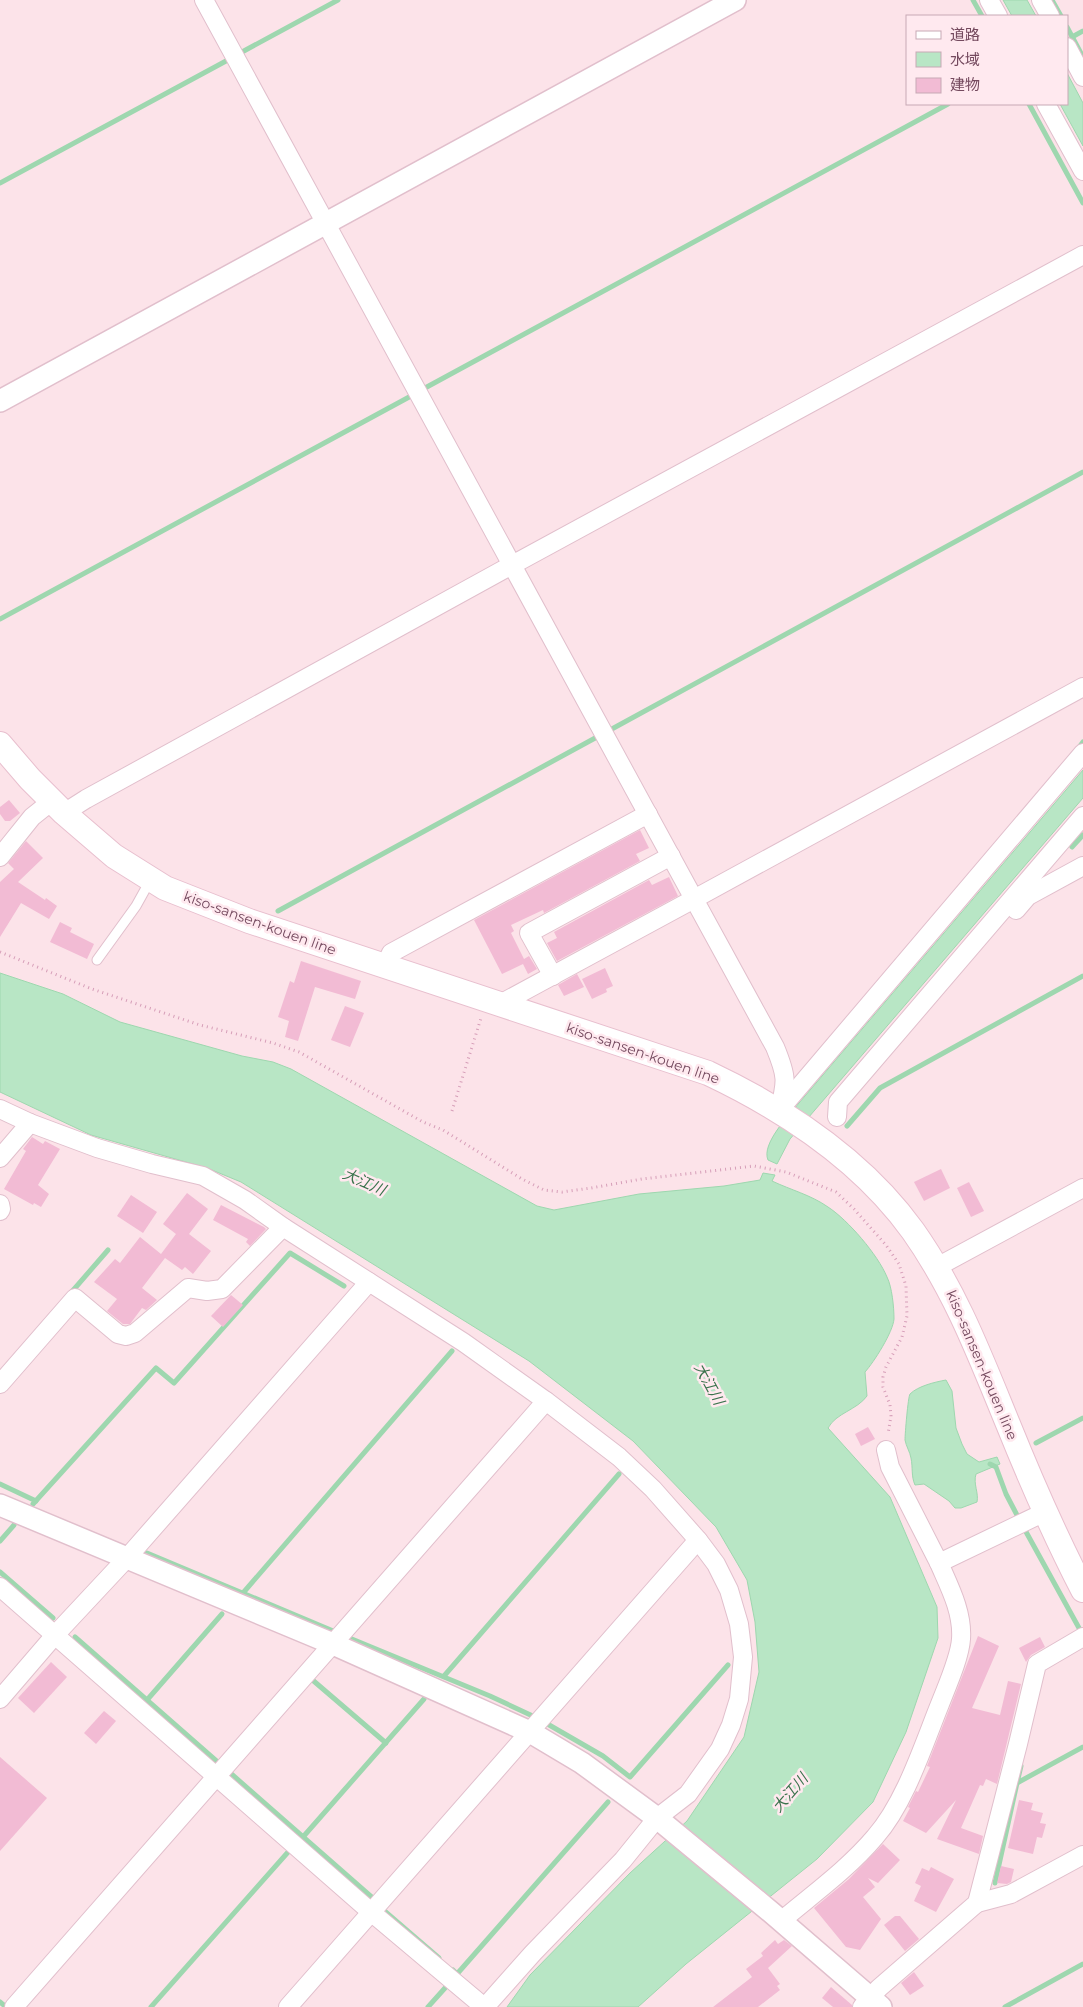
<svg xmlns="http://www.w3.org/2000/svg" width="1083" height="2007" viewBox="0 0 1083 2007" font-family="Montserrat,'Noto Sans JP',sans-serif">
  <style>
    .water { fill: #b8e6c5; stroke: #9ed7af }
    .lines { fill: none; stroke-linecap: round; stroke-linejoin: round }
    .stream { stroke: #9ed7af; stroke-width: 5 }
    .building { fill: #f2bbd4 }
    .service-casing { stroke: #e1bfcc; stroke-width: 11 }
    .minor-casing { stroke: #e1bfcc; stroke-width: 20 }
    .tertiary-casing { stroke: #e1bfcc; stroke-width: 24 }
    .secondary-casing { stroke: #e8bfce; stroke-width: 26 }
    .path { stroke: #d69eb8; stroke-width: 3; stroke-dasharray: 1 4; stroke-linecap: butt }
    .service { stroke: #fff; stroke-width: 9 }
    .minor { stroke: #fff; stroke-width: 18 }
    .tertiary { stroke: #fff; stroke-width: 21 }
    .secondary { stroke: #fff; stroke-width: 24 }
    .labels { text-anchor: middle; stroke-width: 5; stroke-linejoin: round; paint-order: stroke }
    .street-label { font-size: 14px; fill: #74495e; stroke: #ffe9ef }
    .water-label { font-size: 15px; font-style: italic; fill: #3a734c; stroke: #ffe9ef }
  </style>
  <rect width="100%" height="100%" fill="#fce3e9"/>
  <g class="water">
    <polygon points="1003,0 1027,0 1036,16 1012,16"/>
    <polygon points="1067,73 1083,103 1083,146 1060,104 1067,104"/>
    <path d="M 1083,770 L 1083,798 L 790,1139 L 777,1164 L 768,1160 C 761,1144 789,1115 799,1103 Z"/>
    <path d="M 0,973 L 63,994 L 120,1022 L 242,1056 L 273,1062 L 291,1069 L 537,1206 L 554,1210 L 639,1194 L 724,1186 L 760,1180 L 763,1173 L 775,1175 L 772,1181 C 791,1190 811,1195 828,1207 C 848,1220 878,1255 887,1277 C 892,1287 894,1307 894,1319 C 893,1332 874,1362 865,1372 L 867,1396 C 857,1410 836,1413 828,1428 L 890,1497 L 937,1607 L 938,1638 L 906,1732 L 873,1802 L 817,1859 L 686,1964 L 638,2007 L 507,2007 L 530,1975 L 630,1873 L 687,1821 L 744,1737 L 759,1672 L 755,1622 L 747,1580 L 716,1527 L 633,1441 L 529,1361 L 241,1182 L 207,1168 L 91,1135 L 0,1092 Z"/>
    <path d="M 946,1380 L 952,1391 L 956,1428 L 962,1444 L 967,1454 L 979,1462 L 997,1457 L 1000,1464 L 976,1474 C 973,1484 979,1493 977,1502 L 961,1508 L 955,1508 L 949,1501 L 924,1484 L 915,1485 C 911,1476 913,1468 911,1458 C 910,1452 906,1446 905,1440 C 905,1434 908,1397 910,1394 C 918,1386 935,1382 946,1380 Z"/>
  </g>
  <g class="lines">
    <g class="stream">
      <polyline points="973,0 982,16"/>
      <polyline points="1052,0 1061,16"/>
      <polyline points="1067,27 1083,57"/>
      <polyline points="1072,37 1083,31"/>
      <polyline points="242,52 338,0"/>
      <polyline points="1029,104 1083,203"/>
      <polyline points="0,183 226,61"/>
      <polyline points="425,388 948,104"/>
      <polyline points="0,619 411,396"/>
      <polyline points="610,730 1083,472"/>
      <polyline points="1077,750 1083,742"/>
      <polyline points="1072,847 1083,835"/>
      <polyline points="278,911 597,737"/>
      <polyline points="847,1126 880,1088 1083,976"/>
      <polyline points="69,1295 108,1250"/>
      <polyline points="1036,1443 1083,1418"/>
      <polyline points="990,1464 996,1467 1006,1494 1018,1517"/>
      <polyline points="0,1484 36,1501"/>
      <polyline points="33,1504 156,1368 174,1383 290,1253 344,1286"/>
      <polyline points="1025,1530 1079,1628"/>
      <polyline points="0,1541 14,1525"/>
      <polyline points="147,1553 338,1633"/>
      <polyline points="0,1572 53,1618"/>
      <polyline points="243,1593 452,1351"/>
      <polyline points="75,1637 221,1765"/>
      <polyline points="347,1637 490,1696 537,1718"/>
      <polyline points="444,1676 619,1474"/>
      <polyline points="309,1677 386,1743"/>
      <polyline points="147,1700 222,1614"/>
      <polyline points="544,1722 603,1756 630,1777 728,1665"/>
      <polyline points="1021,1766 1017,1783 1083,1747"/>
      <polyline points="228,1771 375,1900"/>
      <polyline points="303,1837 424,1699"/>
      <polyline points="995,1883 1017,1783"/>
      <polyline points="381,1908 439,1958"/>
      <polyline points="453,1970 457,1974 608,1802"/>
      <polyline points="0,2002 6,2007"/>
      <polyline points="151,2007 289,1851"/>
      <polyline points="428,2007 445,1988"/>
      <polyline points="1005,2007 1083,1964"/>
    </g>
  </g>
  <g class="building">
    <polygon points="9,800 20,813 10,821 5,821 0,814 0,807"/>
    <polygon points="640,830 649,848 636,854 640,861 544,913 543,910 511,925 514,931 511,933 524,959 529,956 537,969 528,974 523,964 502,974 474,920"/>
    <polygon points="26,841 43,858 18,882 45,900 46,898 57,906 49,919 21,903 0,937 0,882 14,869 8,863"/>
    <polygon points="669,877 678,896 557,961 547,943 557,938 554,932 649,880 652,885"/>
    <polygon points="60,922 72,928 70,932 94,944 87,959 50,942"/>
    <polygon points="301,961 361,981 355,999 315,987 298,1041 285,1037 289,1021 278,1017 290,981 294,983"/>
    <polygon points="605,968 613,986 606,989 607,992 592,999 582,979"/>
    <polygon points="577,974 584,987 564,996 558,985"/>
    <polygon points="345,1006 364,1013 350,1047 331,1040"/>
    <polygon points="32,1137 43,1144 45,1141 60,1149 38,1185 49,1194 41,1207 34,1203 33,1205 4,1189 26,1151 23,1149"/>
    <polygon points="941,1169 950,1188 924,1201 914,1182"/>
    <polygon points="969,1182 984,1211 971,1217 957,1188"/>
    <polygon points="187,1193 208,1209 189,1234 211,1251 193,1274 185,1267 182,1270 165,1258 142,1288 157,1300 146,1310 142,1308 130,1324 123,1324 107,1311 117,1299 94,1282 115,1259 120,1263 140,1237 161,1254 176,1234 163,1224"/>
    <polygon points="131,1195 157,1212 143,1233 117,1216"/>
    <polygon points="221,1205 264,1227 266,1229 250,1246 246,1242 248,1239 213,1220"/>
    <polygon points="231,1295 243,1305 223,1327 211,1316"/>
    <polygon points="868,1427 875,1439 861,1446 855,1434"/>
    <polygon points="978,1636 999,1646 972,1708 1000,1715 1008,1681 1021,1684 997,1784 986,1779 983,1786 980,1785 961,1828 983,1836 979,1854 937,1839 956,1800 926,1833 903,1821 910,1808 908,1807 916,1791 918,1792 930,1767 927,1766"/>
    <polygon points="1040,1637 1045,1647 1031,1655 1026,1662 1019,1648"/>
    <polygon points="51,1662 67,1677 34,1713 18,1698"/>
    <polygon points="104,1711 116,1721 96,1744 84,1733"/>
    <polygon points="0,1757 47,1798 0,1851"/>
    <polygon points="1019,1800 1033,1803 1031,1810 1043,1813 1040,1823 1046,1824 1042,1838 1037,1837 1033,1854 1008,1848"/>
    <polygon points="883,1844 900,1860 878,1883 868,1878 875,1887 863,1897 881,1919 860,1950 846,1947 814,1908 849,1879"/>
    <polygon points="1001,1866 1014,1869 1011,1882 1007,1884 997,1883"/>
    <polygon points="931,1867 954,1879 936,1912 914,1901 921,1886 915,1883 922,1868 929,1871"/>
    <polygon points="895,1916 900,1916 919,1939 905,1951 884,1925"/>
    <polygon points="775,1940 778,1944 784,1940 792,1946 768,1968 780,1984 777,1986 780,1990 758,2007 713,2007 752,1977 746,1969 763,1956 761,1953"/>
    <polygon points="914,1972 924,1986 910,1995 901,1983"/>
    <polygon points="831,1987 852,2005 852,2007 833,2007 822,1998"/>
  </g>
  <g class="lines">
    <defs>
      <polyline id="service" points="97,960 136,906 151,879"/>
      <g id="minor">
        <polyline points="204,0 694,899 500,1004"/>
        <polyline points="989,0 998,16"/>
        <polyline points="1041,0 1050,16"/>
        <polyline points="1067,47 1083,77"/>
        <polyline points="1046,104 1083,171"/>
        <polyline points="64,813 86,799 512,565 1083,255"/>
        <polyline points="0,857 32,817 52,801"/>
        <polyline points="1016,910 1028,896 1083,866"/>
        <polyline points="385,966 391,953 648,814"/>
        <polyline points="553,976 529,933 671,856"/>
        <polyline points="782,1107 1083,753"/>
        <polyline points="0,1109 30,1123 97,1148 152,1164 203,1176 245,1200 283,1227 463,1342 546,1401 619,1457 653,1489 698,1540 716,1564 729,1590 739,1624 743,1657 739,1699 731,1725 720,1749 688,1794 657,1818 623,1860 533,1953 485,2007"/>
        <path d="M 779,1111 C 787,1081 787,1076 775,1047 L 694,899 L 1083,687"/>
        <polyline points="837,1117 838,1102 1083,816"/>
        <polyline points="0,1158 30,1123"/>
        <polyline points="0,1204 1,1209 0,1211"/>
        <polyline points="937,1267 1083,1188"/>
        <polyline points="0,1384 75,1298 118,1334 126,1336 135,1333 188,1288 207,1291 222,1289 283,1227"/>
        <polyline points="886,1450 890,1467 939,1563"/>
        <polyline points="0,1587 371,1912 484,2007"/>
        <polyline points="0,1699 55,1635 126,1559 369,1282"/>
        <polyline points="977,1903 1011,1894 1083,1855"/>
        <path d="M 781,1921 C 813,1894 848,1869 875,1837 C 905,1803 923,1746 940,1704 C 947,1686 960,1657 961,1639 C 963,1612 949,1586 939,1563 L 1045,1512"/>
        <polyline points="14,2007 546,1401"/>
        <polyline points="288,2007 698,1540"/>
        <polyline points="862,2007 879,1988 977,1903 1018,1744 1037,1664 1083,1637"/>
      </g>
      <g id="tertiary">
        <polyline points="0,401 735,0"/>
        <polyline points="0,1505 333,1644 530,1732 582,1763 657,1818 772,1913 881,2007"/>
      </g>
      <path id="secondary" d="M 0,744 L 30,779 L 64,813 L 114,856 L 165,888 L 249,921 L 708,1073 C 786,1110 862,1160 913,1231 C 956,1292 980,1356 1008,1424 C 1031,1481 1055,1536 1083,1590"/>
    </defs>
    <use href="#service" class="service-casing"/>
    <use href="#minor" class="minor-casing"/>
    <use href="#tertiary" class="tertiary-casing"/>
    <use href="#secondary" class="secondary-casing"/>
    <g class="path">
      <polyline points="0,952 92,989 200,1025 273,1043 299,1052 423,1122 443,1130 522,1179 544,1190 562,1192 591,1188 642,1179 754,1166 786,1172 836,1192 854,1209 886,1245 899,1264 906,1286 907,1316 902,1337 886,1367 883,1377 883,1387 890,1405 891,1416 888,1434"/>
      <polyline points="452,1111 481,1018"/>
    </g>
    <use href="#service" class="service"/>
    <use href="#minor" class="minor"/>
    <use href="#tertiary" class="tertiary"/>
    <use href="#secondary" class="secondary"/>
  </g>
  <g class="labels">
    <g class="street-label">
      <text transform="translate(260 923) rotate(20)" y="5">kiso-sansen-kouen line</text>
      <text transform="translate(643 1053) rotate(19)" y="5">kiso-sansen-kouen line</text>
      <text transform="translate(982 1365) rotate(67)" y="5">kiso-sansen-kouen line</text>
    </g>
    <g class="water-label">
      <text transform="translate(364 1182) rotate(24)" y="5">大江川</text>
      <text transform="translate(709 1384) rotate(61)" y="5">大江川</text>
      <text transform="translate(790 1793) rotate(-49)" y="5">大江川</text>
    </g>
  </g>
  <rect x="906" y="15" width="162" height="90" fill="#ffe9ef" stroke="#c7a9b5"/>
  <rect x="916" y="31" width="25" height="8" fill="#ffffff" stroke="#c7a9b5"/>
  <text x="950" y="40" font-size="15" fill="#74495e">道路</text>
  <rect x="916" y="52" width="25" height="15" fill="#b8e6c5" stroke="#c7a9b5"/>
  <text x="950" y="65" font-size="15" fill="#74495e">水域</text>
  <rect x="916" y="78" width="25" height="15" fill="#f2bbd4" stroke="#c7a9b5"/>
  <text x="950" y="90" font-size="15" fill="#74495e">建物</text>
</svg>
